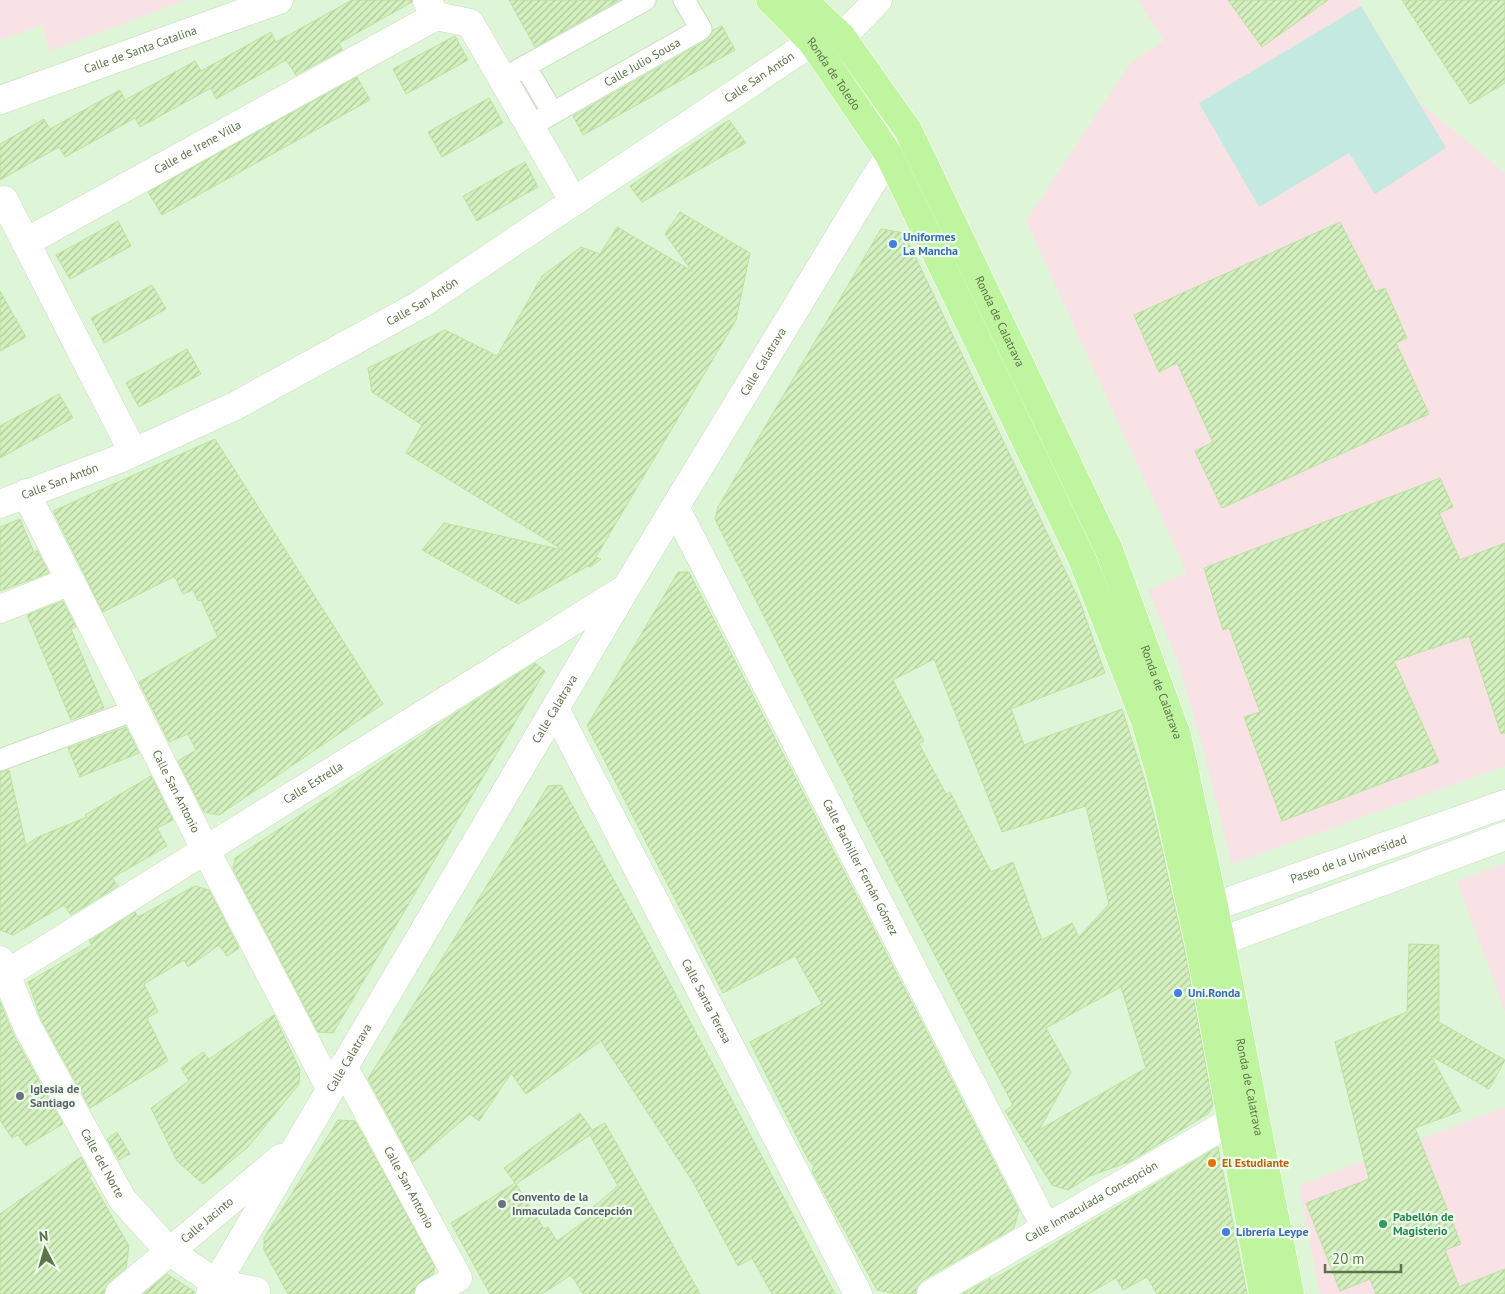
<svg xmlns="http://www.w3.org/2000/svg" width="1505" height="1294" viewBox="0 0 1505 1294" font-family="'PT Sans',sans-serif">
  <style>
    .residential { fill: #dff5d7 }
    .education { fill: #f8e2e6 }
    .garden { fill: #c4e9e0 }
    .building { fill: url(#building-hatch); stroke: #bce29f; fill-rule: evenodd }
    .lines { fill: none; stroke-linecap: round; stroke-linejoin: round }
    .pedestrian-casing { stroke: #c9ddbe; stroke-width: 23 }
    .minor-casing { stroke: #c9ddbe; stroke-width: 29 }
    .trunk-casing { stroke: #fff; stroke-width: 29 }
    .pedestrian { stroke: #fff; stroke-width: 21 }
    .minor { stroke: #fff; stroke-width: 28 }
    .trunk { stroke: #c0f5a0; stroke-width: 28 }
    .shop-dot { fill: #3f7fe0; stroke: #effeec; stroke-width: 2 }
    .worship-dot { fill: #6b7280; stroke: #effeec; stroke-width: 2 }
    .food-dot { fill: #e8710a; stroke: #effeec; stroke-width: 2 }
    .leisure-dot { fill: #2e9e5b; stroke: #effeec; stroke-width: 2 }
    .labels { text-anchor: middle; stroke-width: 4.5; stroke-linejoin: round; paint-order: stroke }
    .street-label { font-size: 12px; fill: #5e734b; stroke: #effeec }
    .shop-label { font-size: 12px; font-weight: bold; fill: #366cbe; stroke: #effeec; text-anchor: start }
    .worship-label { font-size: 12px; font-weight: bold; fill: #5b616d; stroke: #effeec; text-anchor: start }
    .food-label { font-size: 12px; font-weight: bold; fill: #c56008; stroke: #effeec; text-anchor: start }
    .leisure-label { font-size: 12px; font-weight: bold; fill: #27864d; stroke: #effeec; text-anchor: start }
  </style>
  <defs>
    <pattern id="building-hatch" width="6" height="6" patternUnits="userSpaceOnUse" patternTransform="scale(1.25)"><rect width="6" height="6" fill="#d3f0be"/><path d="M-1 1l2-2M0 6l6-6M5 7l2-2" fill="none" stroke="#aec79c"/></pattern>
  </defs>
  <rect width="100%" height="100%" fill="#eafbe5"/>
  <rect class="residential" x="0" y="0" width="1505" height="1294"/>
  <g class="education">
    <polygon points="0,0 186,0 50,51 42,25 0,40"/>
    <polygon points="1138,0 1358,0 1420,103 1505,173 1505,766 1232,864 1202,744 1178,662 1148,590 1187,573 1026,221 1131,62 1164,41"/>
    <polygon points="1505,863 1505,1012 1457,881"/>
    <polygon points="1505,1107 1505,1294 1320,1294 1299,1187 1305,1183"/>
  </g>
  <polygon class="garden" points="1361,6 1446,148 1375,194 1349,153 1259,207 1199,103"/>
  <g class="building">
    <polygon points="352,0 412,0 412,2 339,43 342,50 296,75 286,60 216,99 211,88 140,127 135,118 65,157 59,147 0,180 0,144 44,119 50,129 120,90 125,100 195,61 201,71 271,32 276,42"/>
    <polygon points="509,0 619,0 535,47"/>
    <polygon points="1228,0 1328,0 1262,47"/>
    <polygon points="1402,0 1505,0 1505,83 1470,104"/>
    <polygon points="722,26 735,50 583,135 573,116 707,40 713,30"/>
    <polygon points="455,36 468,60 406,94 393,69"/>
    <polygon points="357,77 370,100 162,215 148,192"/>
    <polygon points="489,98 503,123 442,157 428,132"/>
    <polygon points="729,120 746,143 642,202 630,186"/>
    <polygon points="525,162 538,187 477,221 463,196"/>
    <polygon points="680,212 750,253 736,320 596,557 601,559 590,567 588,566 518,604 422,550 444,523 563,550 406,453 422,425 372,392 368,368 445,330 497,356 542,276 581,247 600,254 617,227 692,271 665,234"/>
    <polygon points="118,221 131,246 70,279 56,255"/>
    <polygon points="1340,222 1376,292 1385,288 1407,338 1396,343 1429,414 1222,508 1195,451 1213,442 1177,363 1159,372 1134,315"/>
    <path d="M 881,229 L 904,233 L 1080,602 L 1105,673 L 1011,709 L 1024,745 L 1122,709 L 1144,778 L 1157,828 L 1185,952 L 1213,1105 L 1209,1113 L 1131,1161 L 1090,1176 L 1068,1190 L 1052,1185 L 1005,1111 L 1013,1105 L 853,798 L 855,797 L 715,519 L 718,507 ZM 934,659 L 1002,832 L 1086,806 L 1109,904 L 1079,937 L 1072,923 L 1042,940 L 1013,862 L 991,872 L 950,792 L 946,794 L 919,744 L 924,741 L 893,680 ZM 1121,987 L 1146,1068 L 1039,1130 L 1071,1072 L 1046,1028 Z"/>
    <polygon points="152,285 166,309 104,343 91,318"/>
    <polygon points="0,291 26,337 0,351"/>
    <polygon points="187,349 201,374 139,407 126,383"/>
    <polygon points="59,394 73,418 0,458 0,426"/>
    <polygon points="215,439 383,704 219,815 204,812 178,761 196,750 188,734 169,742 139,682 218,637 201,600 198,601 193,590 183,594 175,577 173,577 103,612 53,511"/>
    <polygon points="1440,478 1453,507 1439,513 1460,560 1505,543 1505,733 1501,734 1469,636 1394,661 1439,762 1282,821 1244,717 1260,712 1229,628 1223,630 1204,568"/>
    <polygon points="20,519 35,555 37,550 49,573 0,591 0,527"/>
    <polygon points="678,572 689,572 1019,1210 1014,1228 923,1280 917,1287 915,1294 898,1294 877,1290 812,1171 814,1166 808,1159 750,1042 822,1004 795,956 723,993 587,726"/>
    <polygon points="63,601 76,627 71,629 104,708 71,720 27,615"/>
    <polygon points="535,663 545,671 333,1033 318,1032 233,869 235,858 451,716"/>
    <polygon points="126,727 139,753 80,777 68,748"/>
    <polygon points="9,770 26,845 38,837 87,817 85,815 151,776 173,820 157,828 167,846 112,878 118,886 71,915 64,905 13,935 0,930 0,772"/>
    <polygon points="561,785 637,922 835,1294 772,1294 752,1258 738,1266 693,1182 601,1041 526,1094 511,1073 479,1121 470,1114 413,1162 368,1079 548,786"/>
    <polygon points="195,886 209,890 239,948 227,956 219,945 188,967 184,960 144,984 158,1012 147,1018 168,1061 90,1108 41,1019 28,982 92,945 89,941 135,912 138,917"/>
    <polygon points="1409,944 1439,945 1439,1022 1505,1060 1489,1089 1431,1056 1461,1111 1415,1128 1461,1244 1445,1250 1459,1287 1505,1269 1505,1294 1376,1294 1370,1279 1340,1291 1306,1203 1369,1179 1335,1042 1407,1012"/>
    <polygon points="0,1001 13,1034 63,1124 26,1146 18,1135 12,1138 0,1120"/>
    <polygon points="274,1015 300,1070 299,1084 248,1147 203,1184 177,1161 151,1108 189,1081 181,1068 203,1052 209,1059"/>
    <path d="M 580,1113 L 592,1130 L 605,1123 L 700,1294 L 583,1294 L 571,1275 L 542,1294 L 490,1294 L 451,1223 L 515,1183 L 504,1168 ZM 590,1135 L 618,1186 L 592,1208 L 596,1213 L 557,1241 L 548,1227 L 544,1229 L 516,1184 Z"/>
    <polygon points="338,1120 355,1121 435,1267 433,1274 416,1286 413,1294 288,1294 264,1250 264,1238"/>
    <polygon points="117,1132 130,1154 119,1160 107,1139"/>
    <polygon points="1218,1147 1247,1294 1157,1294 1147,1277 1123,1290 1116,1278 1088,1294 962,1294 991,1278 989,1282"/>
    <polygon points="81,1157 91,1176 89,1177 129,1246 126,1268 109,1282 104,1294 0,1294 0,1214"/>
    <polygon points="167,1274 195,1292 194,1294 143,1294"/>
  </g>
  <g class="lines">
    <defs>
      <g id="pedestrian">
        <polyline points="525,66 553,113"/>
        <polyline points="502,79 645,0"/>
        <path id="s1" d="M 530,126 L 701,29 L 684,0"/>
        <polyline points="0,760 135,710"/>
      </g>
      <g id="minor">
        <polyline points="427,1 436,16 470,23 574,202"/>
        <path id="s2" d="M 0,100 L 279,0"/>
        <polyline points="0,202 4,200 133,452"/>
        <path id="s3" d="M 26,242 L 436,16"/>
        <path id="s4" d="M 26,493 L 205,849 L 330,1088"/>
        <path id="s5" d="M 0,504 L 119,459 L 235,406 L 421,304 L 812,42 L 842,37 L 878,0"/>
        <path id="s6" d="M 675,507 L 1046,1228"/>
        <polyline points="0,609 70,581"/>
        <path id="s7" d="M 555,709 L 858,1294"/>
        <path id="s8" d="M 1193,914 L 1505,804"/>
        <polyline points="1200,949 1505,836"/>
        <path id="s9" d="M 0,960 L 27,1026 L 122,1199 L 169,1251 L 216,1283 L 256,1291"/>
        <path id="s10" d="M 0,978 L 623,590"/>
        <path id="s11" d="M 343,1066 L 458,1278 L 429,1294"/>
        <path id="s12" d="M 119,1294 L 281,1158"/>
        <path id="s13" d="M 210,1294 L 626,588 L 871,184 L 901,139"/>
        <path id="s14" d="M 931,1294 L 1232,1121 L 1254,1117"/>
      </g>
      <g id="trunk">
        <path id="s15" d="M 770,0 L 812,42 L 889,155 L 1082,559 L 1145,721 L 1167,799 L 1200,949 L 1263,1294"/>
        <path id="s16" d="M 803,0 L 842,37 L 908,130 L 1109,550 L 1177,735 L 1214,906 L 1290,1294"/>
      </g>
    </defs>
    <use href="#pedestrian" class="pedestrian-casing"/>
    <use href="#minor" class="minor-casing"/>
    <use href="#trunk" class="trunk-casing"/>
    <use href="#pedestrian" class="pedestrian"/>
    <use href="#minor" class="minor"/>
    <use href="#trunk" class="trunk"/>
  </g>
  <g class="shop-dot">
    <circle cx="893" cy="244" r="5"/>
    <circle cx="1178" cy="993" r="5"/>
    <circle cx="1226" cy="1232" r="5"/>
  </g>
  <g class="worship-dot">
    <circle cx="20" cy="1096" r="5"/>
    <circle cx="502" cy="1204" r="5"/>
  </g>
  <circle class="food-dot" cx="1212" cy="1163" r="5"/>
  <circle class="leisure-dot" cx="1383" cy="1224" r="5"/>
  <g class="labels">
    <g class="street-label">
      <text dy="4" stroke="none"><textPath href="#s2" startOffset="149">Calle de Santa Catalina</textPath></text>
      <text dy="4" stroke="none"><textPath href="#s1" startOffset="129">Calle Julio Sousa</textPath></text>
      <text dy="4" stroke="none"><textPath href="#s15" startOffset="98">Ronda de Toledo</textPath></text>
      <text dy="4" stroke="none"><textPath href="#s5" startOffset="874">Calle San Antón</textPath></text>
      <text dy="4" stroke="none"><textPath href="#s3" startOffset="196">Calle de Irene Villa</textPath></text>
      <text dy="4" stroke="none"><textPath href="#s5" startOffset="469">Calle San Antón</textPath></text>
      <text dy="4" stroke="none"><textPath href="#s16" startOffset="380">Ronda de Calatrava</textPath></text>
      <text dy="4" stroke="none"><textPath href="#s13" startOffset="1084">Calle Calatrava</textPath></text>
      <text dy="4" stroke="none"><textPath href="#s5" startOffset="64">Calle San Antón</textPath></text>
      <text dy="4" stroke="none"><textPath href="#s16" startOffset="785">Ronda de Calatrava</textPath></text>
      <text dy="4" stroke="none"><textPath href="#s13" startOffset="679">Calle Calatrava</textPath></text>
      <text dy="4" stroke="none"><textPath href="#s10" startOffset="369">Calle Estrella</textPath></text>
      <text dy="4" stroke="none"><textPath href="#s4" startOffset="334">Calle San Antonio</textPath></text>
      <text dy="4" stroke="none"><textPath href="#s8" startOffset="165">Paseo de la Universidad</textPath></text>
      <text dy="4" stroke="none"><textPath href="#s6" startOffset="405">Calle Bachiller Fernán Gómez</textPath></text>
      <text dy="4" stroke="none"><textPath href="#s7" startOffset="329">Calle Santa Teresa</textPath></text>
      <text dy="4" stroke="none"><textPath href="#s13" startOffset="274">Calle Calatrava</textPath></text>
      <text dy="4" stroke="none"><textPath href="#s16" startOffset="1190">Ronda de Calatrava</textPath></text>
      <text dy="4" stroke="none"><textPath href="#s9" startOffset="228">Calle del Norte</textPath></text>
      <text dy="4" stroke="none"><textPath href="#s11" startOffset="138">Calle San Antonio</textPath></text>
      <text dy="4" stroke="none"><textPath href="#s14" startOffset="185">Calle Inmaculada Concepción</textPath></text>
      <text dy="4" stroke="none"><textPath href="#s12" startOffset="115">Calle Jacinto</textPath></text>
    </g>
    <g class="shop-label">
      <text x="903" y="241">Uniformes<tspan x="903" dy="14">La Mancha</tspan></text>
      <text x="1188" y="997">Uni.Ronda</text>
      <text x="1236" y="1236">Librería Leype</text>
    </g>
    <g class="worship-label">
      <text x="30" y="1093">Iglesia de<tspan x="30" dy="14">Santiago</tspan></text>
      <text x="512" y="1201">Convento de la<tspan x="512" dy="14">Inmaculada Concepción</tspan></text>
    </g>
    <g class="food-label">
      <text x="1222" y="1167">El Estudiante</text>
    </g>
    <g class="leisure-label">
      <text x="1393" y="1221">Pabellón de<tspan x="1393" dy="14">Magisterio</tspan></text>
    </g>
  </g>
  <g transform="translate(45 1249) rotate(354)" stroke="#effeec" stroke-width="4" paint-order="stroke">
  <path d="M0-4L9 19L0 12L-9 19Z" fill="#5e734b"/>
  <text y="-8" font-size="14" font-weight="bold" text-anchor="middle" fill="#5e734b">N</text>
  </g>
  <path d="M1325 1264v8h76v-8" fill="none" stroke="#5e734b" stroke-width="2.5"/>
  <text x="1332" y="1264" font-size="15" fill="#5e734b" stroke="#effeec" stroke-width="4" paint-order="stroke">20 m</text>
</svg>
